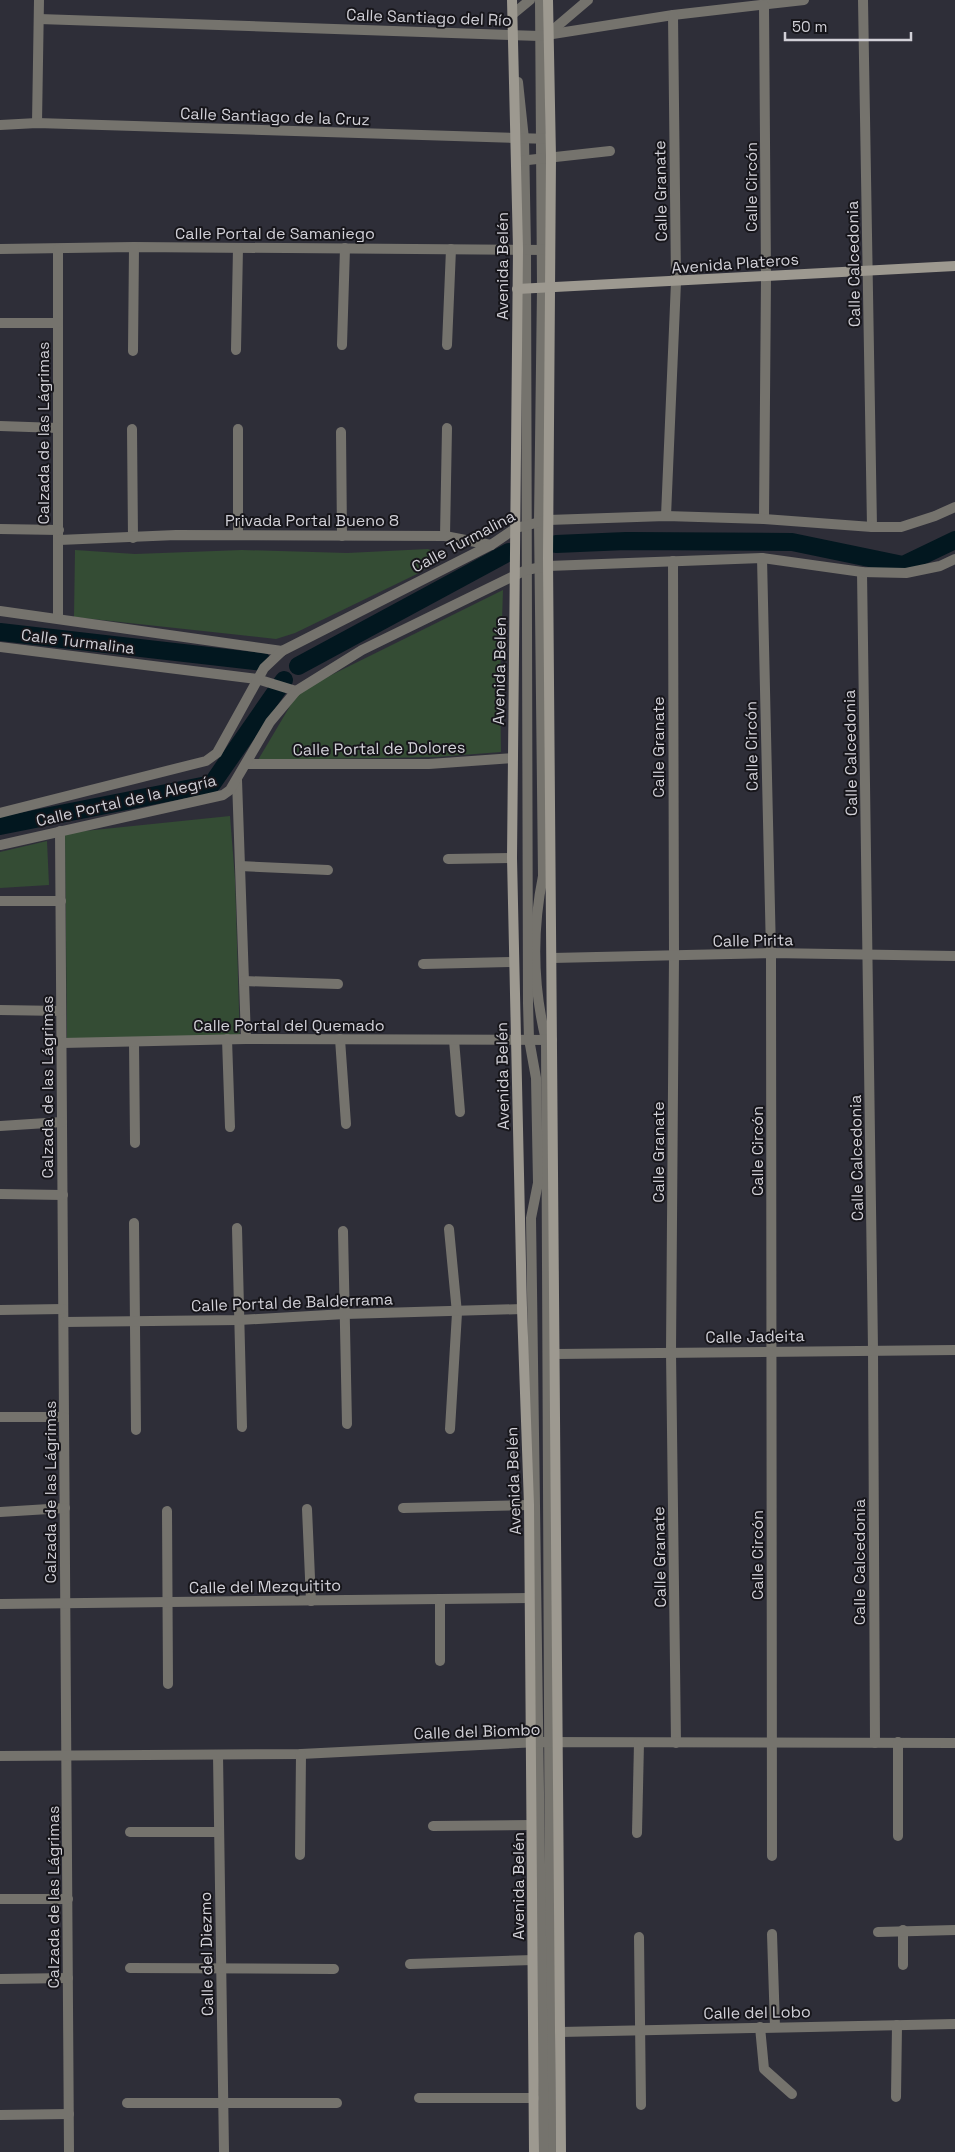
<svg xmlns="http://www.w3.org/2000/svg" width="955" height="2152" viewBox="0 0 955 2152" font-family="'Space Grotesk',sans-serif">
  <style>
    .green { fill: #344c34 }
    .lines { fill: none; stroke-linecap: round; stroke-linejoin: round }
    .canal { stroke: #02171f; stroke-width: 18 }
    .lane { stroke: #75736d; stroke-width: 10 }
    .street { stroke: #75736d; stroke-width: 10 }
    .secondary { stroke: #9d9990; stroke-width: 10 }
    .labels { text-anchor: middle; stroke-width: 4; stroke-linejoin: round; paint-order: stroke }
    .street-label { font-size: 16px; fill: #d1d0d7; stroke: #17161b }
  </style>
  <rect width="100%" height="100%" fill="#2e2e38"/>
  <g class="green">
    <polygon points="428,549 439,554 430,565 421,572 295,633 276,639 74,617 75,550 135,554 242,550 347,553"/>
    <polygon points="503,590 500,681 501,752 436,757 258,760 299,691"/>
    <polygon points="230,816 235,879 240,1042 67,1042 65,833"/>
    <polygon points="47,841 49,885 0,888 0,852"/>
  </g>
  <g class="lines">
    <g class="canal">
      <polyline points="556,544 626,541 792,542 903,565 955,540"/>
      <polyline points="0,632 263,662"/>
      <polyline points="298,666 509,552"/>
      <polyline points="0,826 212,784 284,680"/>
    </g>
    <g class="lane">
      <path d="M 540,0 L 542,288 L 539,521 L 543,876 C 532,930 533,987 546,1040 L 551,2152"/>
      <polyline points="518,82 524,139 526,249 528,1003 529,1039 536,1078 538,1183 531,1218 544,2152"/>
      <polyline points="519,161 610,151"/>
    </g>
    <g class="street">
      <polyline points="863,0 872,527"/>
      <polyline points="513,14 530,0"/>
      <polyline points="39,19 540,36 673,15 804,0"/>
      <polyline points="548,34 588,0"/>
      <polyline points="37,123 39,0"/>
      <polyline points="0,125 37,123 550,139"/>
      <polyline points="0,249 134,247 550,250"/>
      <polyline points="58,249 58,617"/>
      <polyline points="0,323 58,323"/>
      <polyline points="342,345 345,248"/>
      <polyline points="447,345 451,249"/>
      <polyline points="236,350 238,248"/>
      <polyline points="133,351 134,247"/>
      <polyline points="0,426 58,428"/>
      <polyline points="132,429 133,538"/>
      <polyline points="341,432 342,536"/>
      <polyline points="666,516 676,282 673,15"/>
      <polyline points="764,519 766,277 764,5"/>
      <polyline points="0,529 59,530"/>
      <polyline points="238,535 238,429"/>
      <polyline points="445,536 447,428"/>
      <polyline points="59,540 176,535 445,536 491,545"/>
      <polyline points="762,558 771,953 772,1856"/>
      <polyline points="673,561 674,956 671,1352 676,1743"/>
      <polyline points="862,572 873,1349 875,1743"/>
      <polyline points="0,611 282,651 491,545 516,528 548,520 666,516 764,519 872,527 901,527 935,516 955,507"/>
      <polyline points="0,647 257,679 296,691"/>
      <polyline points="246,764 429,764 513,758"/>
      <polyline points="237,780 246,1039"/>
      <polyline points="0,813 206,761 217,753 264,668 282,651"/>
      <polyline points="60,831 69,2152"/>
      <polyline points="0,845 223,795 230,790 270,722 296,691 362,650 526,570 548,566 762,558 862,572 906,573 940,566 955,559"/>
      <polyline points="448,859 512,858"/>
      <polyline points="240,866 328,870"/>
      <polyline points="0,901 61,901"/>
      <polyline points="552,958 771,953 955,956"/>
      <polyline points="423,964 514,962"/>
      <polyline points="244,981 338,984"/>
      <polyline points="0,1010 61,1011"/>
      <polyline points="227,1039 230,1127"/>
      <polyline points="340,1039 346,1124"/>
      <polyline points="454,1040 460,1112"/>
      <polyline points="134,1042 135,1143"/>
      <polyline points="62,1043 246,1039 552,1040"/>
      <polyline points="0,1126 62,1122"/>
      <polyline points="0,1194 63,1195"/>
      <polyline points="134,1223 136,1430"/>
      <polyline points="237,1228 242,1427"/>
      <polyline points="449,1229 457,1313 450,1429"/>
      <polyline points="343,1231 347,1424"/>
      <polyline points="0,1310 63,1309"/>
      <polyline points="64,1322 239,1320 345,1314 522,1309"/>
      <polyline points="555,1354 955,1350"/>
      <polyline points="0,1417 64,1417"/>
      <polyline points="403,1508 529,1505"/>
      <polyline points="307,1509 311,1601"/>
      <polyline points="167,1511 168,1684"/>
      <polyline points="0,1512 65,1508"/>
      <polyline points="440,1599 440,1661"/>
      <polyline points="0,1604 530,1598"/>
      <polyline points="218,1755 224,2152"/>
      <polyline points="0,1756 301,1754 539,1742 955,1743"/>
      <polyline points="433,1826 532,1825"/>
      <polyline points="130,1832 219,1832"/>
      <polyline points="637,1833 639,1743"/>
      <polyline points="898,1836 898,1742"/>
      <polyline points="300,1855 301,1754"/>
      <polyline points="0,1899 68,1899"/>
      <polyline points="903,1930 903,1965"/>
      <polyline points="878,1932 955,1930"/>
      <polyline points="772,1934 775,2027"/>
      <polyline points="639,1937 641,2105"/>
      <polyline points="410,1964 533,1960"/>
      <polyline points="130,1968 334,1969"/>
      <polyline points="0,1979 68,1978"/>
      <polyline points="760,2027 764,2069 792,2094"/>
      <polyline points="560,2032 955,2024"/>
      <polyline points="896,2097 897,2025"/>
      <polyline points="419,2098 534,2098"/>
      <polyline points="127,2103 337,2103"/>
      <polyline points="0,2115 69,2114"/>
    </g>
    <g class="secondary">
      <polyline points="512,0 518,249 512,858 522,1309 529,1505 534,2152"/>
      <polyline points="548,0 551,157 548,559 561,2152"/>
      <polyline points="517,289 955,266"/>
    </g>
  </g>
  <g class="labels">
    <g class="street-label">
      <text transform="translate(429 17) rotate(2)" y="6">Calle Santiago del Río</text>
      <text transform="translate(275 116) rotate(2)" y="6">Calle Santiago de la Cruz</text>
      <text transform="translate(751 187) rotate(-90)" y="6">Calle Circón</text>
      <text transform="translate(660 191) rotate(-91)" y="6">Calle Granate</text>
      <text x="275" y="239">Calle Portal de Samaniego</text>
      <text transform="translate(735 263) rotate(-4)" y="6">Avenida Plateros</text>
      <text transform="translate(853 264) rotate(-91)" y="6">Calle Calcedonia</text>
      <text transform="translate(502 266) rotate(-90)" y="6">Avenida Belén</text>
      <text transform="translate(43 433) rotate(-90)" y="6">Calzada de las Lágrimas</text>
      <text x="312" y="526">Privada Portal Bueno 8</text>
      <text transform="translate(463 541) rotate(-28)" y="6">Calle Turmalina</text>
      <text transform="translate(78 641) rotate(7)" y="6">Calle Turmalina</text>
      <text transform="translate(499 671) rotate(-89)" y="6">Avenida Belén</text>
      <text transform="translate(751 746) rotate(-91)" y="6">Calle Circón</text>
      <text transform="translate(658 747) rotate(-90)" y="6">Calle Granate</text>
      <text transform="translate(379 748) rotate(-1)" y="6">Calle Portal de Dolores</text>
      <text transform="translate(850 753) rotate(-91)" y="6">Calle Calcedonia</text>
      <text transform="translate(126 800) rotate(-13)" y="6">Calle Portal de la Alegría</text>
      <text transform="translate(753 940) rotate(-1)" y="6">Calle Pirita</text>
      <text x="289" y="1031">Calle Portal del Quemado</text>
      <text transform="translate(502 1076) rotate(-91)" y="6">Avenida Belén</text>
      <text transform="translate(47 1087) rotate(-90)" y="6">Calzada de las Lágrimas</text>
      <text transform="translate(757 1151) rotate(-90)" y="6">Calle Circón</text>
      <text transform="translate(658 1152) rotate(-90)" y="6">Calle Granate</text>
      <text transform="translate(856 1158) rotate(-91)" y="6">Calle Calcedonia</text>
      <text transform="translate(292 1302) rotate(-2)" y="6">Calle Portal de Balderrama</text>
      <text transform="translate(755 1336) rotate(-1)" y="6">Calle Jadeita</text>
      <text transform="translate(513 1481) rotate(-92)" y="6">Avenida Belén</text>
      <text transform="translate(50 1492) rotate(-90)" y="6">Calzada de las Lágrimas</text>
      <text transform="translate(757 1555) rotate(-90)" y="6">Calle Circón</text>
      <text transform="translate(659 1557) rotate(-91)" y="6">Calle Granate</text>
      <text transform="translate(859 1562) rotate(-90)" y="6">Calle Calcedonia</text>
      <text transform="translate(265 1586) rotate(-1)" y="6">Calle del Mezquitito</text>
      <text transform="translate(477 1731) rotate(-2)" y="6">Calle del Biombo</text>
      <text transform="translate(518 1886) rotate(-90)" y="6">Avenida Belén</text>
      <text transform="translate(53 1897) rotate(-90)" y="6">Calzada de las Lágrimas</text>
      <text transform="translate(206 1954) rotate(-91)" y="6">Calle del Diezmo</text>
      <text transform="translate(757 2012) rotate(-1)" y="6">Calle del Lobo</text>
    </g>
  </g>
  <path d="M785 32v8h126v-8" fill="none" stroke="#d1d0d7" stroke-width="2.5"/>
  <text x="792" y="32" font-size="15" fill="#d1d0d7" stroke="#17161b" stroke-width="4" paint-order="stroke">50 m</text>
</svg>
